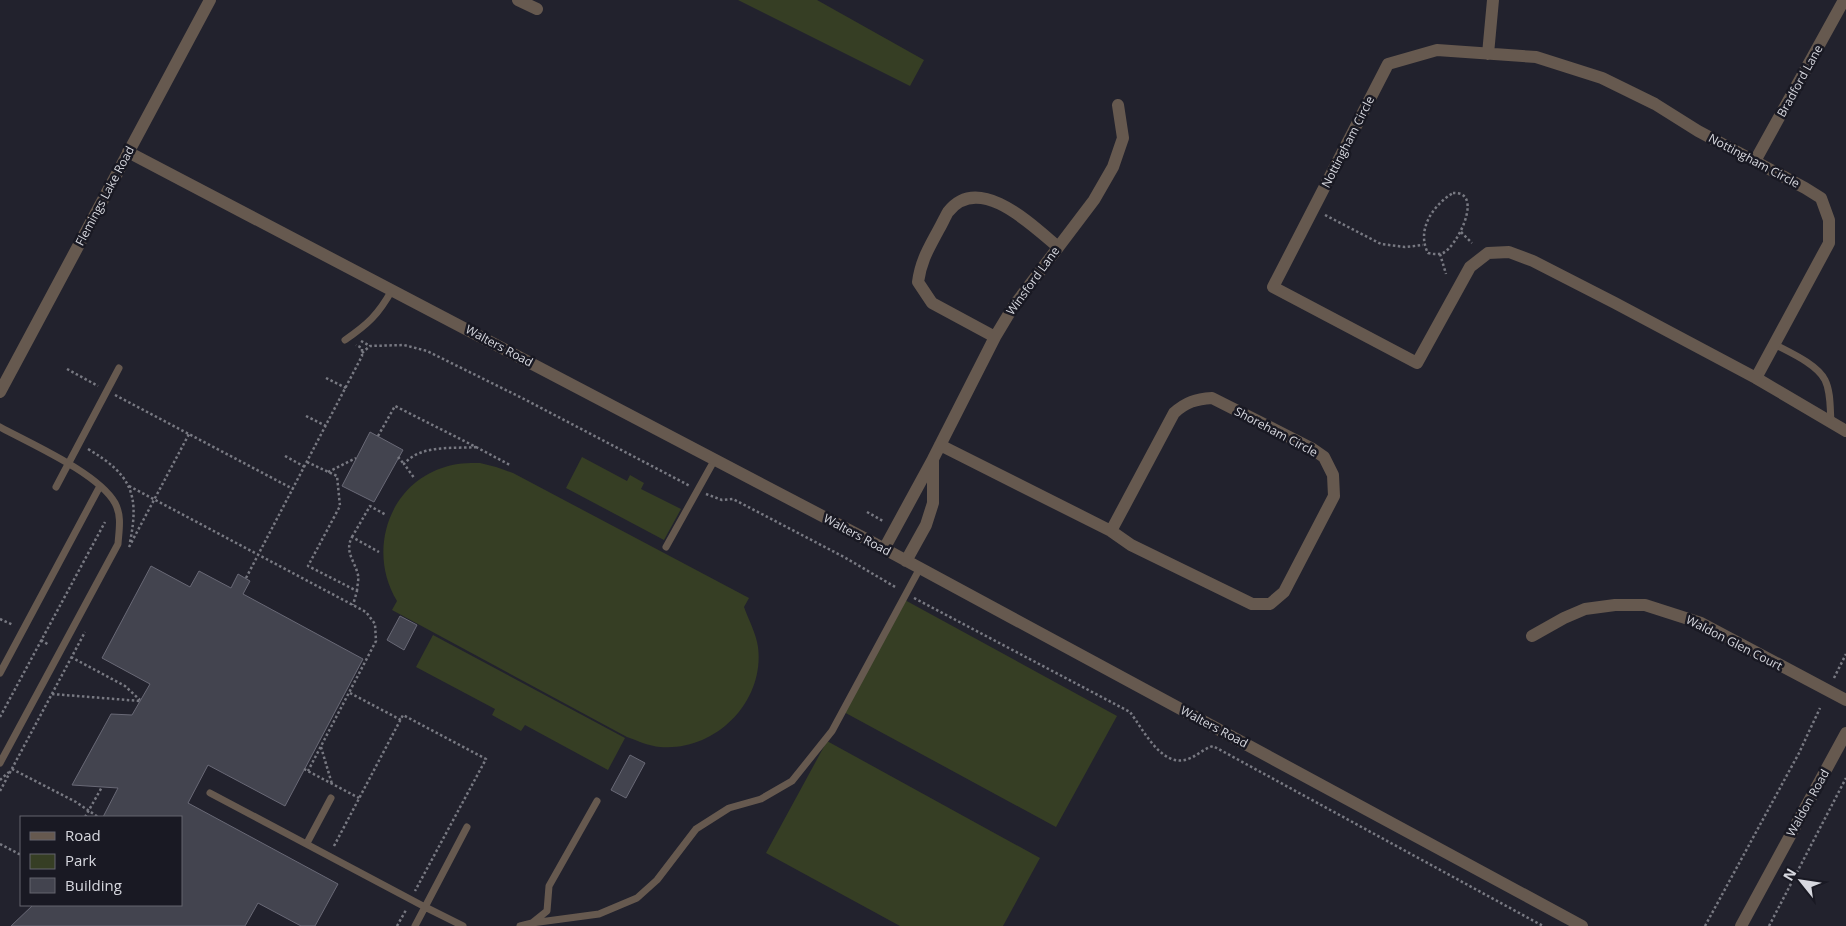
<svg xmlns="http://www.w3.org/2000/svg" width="1846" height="926" font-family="'Open Sans',sans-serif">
<rect width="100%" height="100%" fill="#22222d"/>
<!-- green -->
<path fill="#363e24" d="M738,0H817L924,60L910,86Z
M582,457L627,481L630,475L644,483L641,489L681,509L664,540L566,488Z
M480,463L496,467L513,473L749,598L744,607C749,621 756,633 758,647C765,702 715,752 660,747C649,746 638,741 627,737L392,610L397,601C367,552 388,484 445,467C456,463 468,463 480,463Z
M903,599L1117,716L1056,827L842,711Z
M433,635L625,738L608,770L525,725L521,731L492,715L495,709L416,667Z
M827,741L1040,858L1003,926H900L766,853Z"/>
<!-- building -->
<path fill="#43444f" stroke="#696976" d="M370,432L403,450L374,502L342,486Z
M151,566L190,587L199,571L231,588L238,574L250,581L243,594L363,659L285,806L208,765L188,803L338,884L315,926H301L258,903L245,926H11L33,905H181V817H103L118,788L72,785L111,714L132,715L150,684L102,658Z
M400,616L417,625L404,650L387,640Z
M630,755L645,763L626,798L611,790Z"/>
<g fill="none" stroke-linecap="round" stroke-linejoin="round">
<!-- path -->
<path stroke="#787982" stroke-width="2.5" stroke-dasharray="2.5 2.5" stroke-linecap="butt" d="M1453,193C1455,193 1458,193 1461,194C1479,202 1456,247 1443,253C1438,255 1433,254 1428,253C1416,230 1433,205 1453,193Z
M1325,215L1381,244L1405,247L1423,245
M1461,232L1472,243
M1440,254L1446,274
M361,341L370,346
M362,353L370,346L404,345L427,351L524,399L690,486
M67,369L98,386
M326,378L346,388
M115,395L293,489
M306,416L326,426
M378,436L395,406L476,447C453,449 421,444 404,464L415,479
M476,447L510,465
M88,449C130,474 140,493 130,542
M285,456L305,467
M398,457L404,464
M307,462L337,476L340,506L308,566L357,591L353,605
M328,472L356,458
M129,486L366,612L375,624L376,641L308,771
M706,494L722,500L733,499L844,557L897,588
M867,512L883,521
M352,537L370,506L386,515
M129,547L189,434
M246,578L362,356V348L356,345
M357,591C357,586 359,580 358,575C355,561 344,552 352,537L379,552
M914,598L1130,712C1143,729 1162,769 1188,759C1197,756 1203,749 1213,746L1543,926
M0,619L13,625
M41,640L49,645
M71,657L125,686L140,700
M1834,678L1846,654
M350,693L401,720
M52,694L140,701
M0,717L105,522
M321,747L332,784
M12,769L76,802L98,817
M304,769L359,798
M0,780L9,772
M0,791L85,632
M85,817L102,787
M0,844L21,855
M334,846L403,715L486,759L415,891
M397,926L406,910
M1705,926L1799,753L1820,708
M1769,926L1846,778"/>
<!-- service -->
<path stroke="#66594f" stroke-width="7" d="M345,340C368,324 378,315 392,290
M1774,344C1789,352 1817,364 1825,380C1831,392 1830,409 1831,422
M0,427C31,444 98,473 115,503C122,516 119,530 118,544L0,763
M56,487L119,368
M666,547L715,459
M0,673L100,486
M210,793L425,907L415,926
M307,843L331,798
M532,923L599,914L637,898L657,880L696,829L729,808L761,799L792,781L832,731L920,568
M463,926L425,907L467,827
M520,926L532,923L547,911L549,886L597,801"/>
<!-- minor -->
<path stroke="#66594f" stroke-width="12" d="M518,0L537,9
M1488,54L1493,0
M128,152L868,540L1582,926
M1755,161L1844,0
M995,337L932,303L918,282C921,260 929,248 939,229C942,224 945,217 948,212C979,172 1033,226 1058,247
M1756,378L1829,243V220L1821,198L1805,188L1698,131L1655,104L1602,78L1536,57L1437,50L1388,64L1273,287L1417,363L1470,267L1488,253L1509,252L1533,261L1615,303L1756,378L1846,431
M0,392L210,0
M940,445L1111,531L1131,545L1252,604H1270L1284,592L1334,496L1333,475L1324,457L1311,448L1212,398C1196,399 1186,402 1174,413L1111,531
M933,459L995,337L1013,307L1094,200L1113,167L1123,138L1118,105
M884,549L933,459V503L926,525L906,561
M1532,636L1564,618L1585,609L1615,605H1645L1701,623L1846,700"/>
<!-- tertiary -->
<path stroke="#66594f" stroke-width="12" d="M1741,926L1846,733"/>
</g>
<g text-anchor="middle" stroke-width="5" stroke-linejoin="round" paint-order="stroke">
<!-- street labels -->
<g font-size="12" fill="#d7d8df" stroke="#191923">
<text transform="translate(1800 81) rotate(-61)" y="4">Bradford Lane</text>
<text transform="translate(1348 142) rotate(-63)" y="4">Nottingham Circle</text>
<text transform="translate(1754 161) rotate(28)" y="4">Nottingham Circle</text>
<text transform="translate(105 196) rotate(-62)" y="4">Flemings Lake Road</text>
<text transform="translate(1033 281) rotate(-54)" y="4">Winsford Lane</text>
<text transform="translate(499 346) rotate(28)" y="4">Walters Road</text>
<text transform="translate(1276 432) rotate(28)" y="4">Shoreham Circle</text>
<text transform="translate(857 535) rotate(28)" y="4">Walters Road</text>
<text transform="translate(1734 643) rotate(27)" y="4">Waldon Glen Court</text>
<text transform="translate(1214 727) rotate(28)" y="4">Walters Road</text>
<text transform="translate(1808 803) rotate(-61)" y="4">Waldon Road</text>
</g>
</g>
<!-- legend -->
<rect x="20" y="816" width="162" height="90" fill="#191923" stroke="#65656e"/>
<rect x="30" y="832" width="25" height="8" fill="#66594f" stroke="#65656e"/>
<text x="65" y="841" font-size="15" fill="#d7d8df">Road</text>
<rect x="30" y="854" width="25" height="15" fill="#363e24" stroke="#65656e"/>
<text x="65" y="866" font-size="15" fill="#d7d8df">Park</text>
<rect x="30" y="878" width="25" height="15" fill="#43444f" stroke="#65656e"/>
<text x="65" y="891" font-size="15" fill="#d7d8df">Building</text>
<!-- north arrow -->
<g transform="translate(1801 881) rotate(300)" stroke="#191923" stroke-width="4" paint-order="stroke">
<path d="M0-4L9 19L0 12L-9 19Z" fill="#d7d8df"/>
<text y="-8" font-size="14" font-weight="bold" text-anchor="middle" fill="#d7d8df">N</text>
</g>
</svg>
